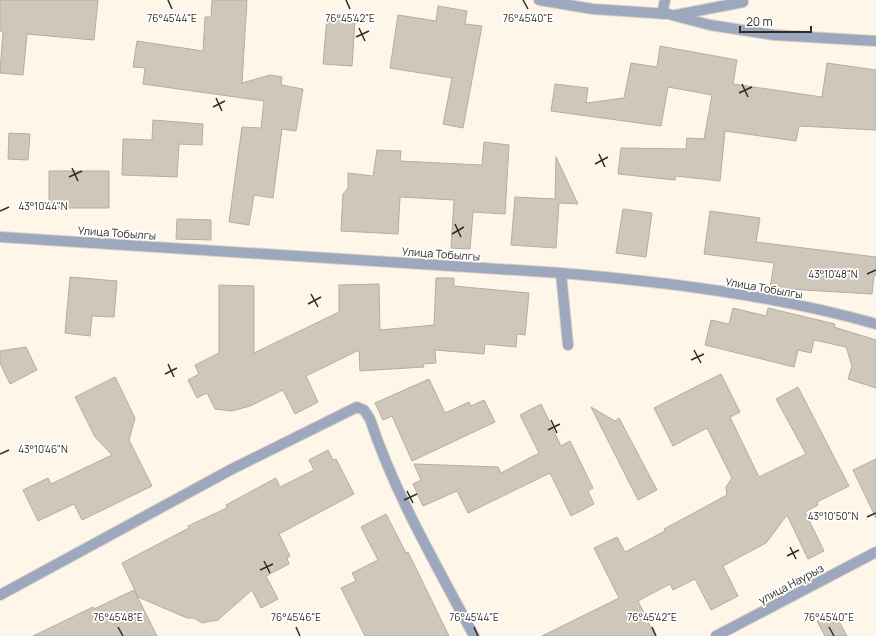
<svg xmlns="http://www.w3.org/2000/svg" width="876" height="636" font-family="Manrope,sans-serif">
<rect width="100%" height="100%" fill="#fef6e8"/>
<!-- building -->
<path fill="#cfc7b9" stroke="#b5aea0" d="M0,0H98L94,40L27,34L23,75L0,73L3,31H0Z
M212,0H247L242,83L270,75L282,77L281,85L303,89L296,131L282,129L273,198L254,195L249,225L229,222L242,127L261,128L264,101L143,84L145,68L133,67L137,41L203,51L205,17H211Z
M438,6L467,11L465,24L482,26L463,128L443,124L452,78L390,68L398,15L436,21Z
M327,17L355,19L352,66L323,64Z
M660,46L737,60L733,84L822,97L827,63L876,70V130L799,126L796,141L725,131L720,181L676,176L675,180L618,174L621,148L686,149L687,138L704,139L712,95L668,87L661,126L551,111L555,84L588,88L586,103L624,98L631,63L657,67Z
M153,120L203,124L202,145L179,144L177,177L122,175L123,139L152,140Z
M9,133L30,134L28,160L8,159Z
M484,142L509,145L505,214L473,212L470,249L451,248L454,200L400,197L398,234L341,231L343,194L348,188V173L373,176L377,150L401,151L400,161L482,165Z
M556,157L578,204L559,203L556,248L511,245L515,197L555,199Z
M49,171H109V208H49Z
M623,209L652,213L646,257L616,253Z
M710,211L760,218L756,242L876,257V275H874L872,294L770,288L774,263L704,254Z
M177,219L211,220V240L176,239Z
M70,277L117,281L114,317L92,316L90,336L65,333Z
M436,278H454V286L529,293L525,335L517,334L516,347L485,344L484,354L435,350L436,363L423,364L424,367L360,371L359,350L306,376L318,402L295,414L283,390L250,406L232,411L215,409L207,393L197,398L188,380L199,374L195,365L219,353V285L254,286V353L339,312V285L379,284L380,330L434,325Z
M733,308L766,316L768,308L835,324L834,327L876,340V388L848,379L852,366L846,347L814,340L811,353L798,350L794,367L705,345L711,320L729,324Z
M26,347L37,370L10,384L0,363V351Z
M721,374L740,412L730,417L759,477L806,454L776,399L798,387L849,486L817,502L818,505L805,512L824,551L808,559L787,515L766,543L723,566L738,596L711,610L695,579L673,590L670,584L638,601L655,636H542L619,598L594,548L617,537L625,552L665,531L664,529L727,495L726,487L732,478L707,428L673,446L654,408Z
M115,377L135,418L129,440L152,486L82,520L74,504L38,521L23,490L48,478L51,484L112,455L95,437L75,397Z
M429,379L445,413L469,402L471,406L484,400L495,422L412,461L392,416L383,420L375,403Z
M541,404L561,446L570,441L593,488L588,491L594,504L571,516L550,473L468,513L457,491L423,506L413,484L421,480L414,464L498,467L501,473L539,453L520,415Z
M591,407L615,421L619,418L657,490L638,500Z
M328,450L333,460L336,459L354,494L279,534L290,556L287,558L289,564L266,576L278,599L261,608L252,590L218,620L202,623L194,618H187L138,597L122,563L189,528L188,526L227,508L226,505L276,478L280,487L314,470L309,460Z
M876,459V518L853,470Z
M386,514L406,553L408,552L449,636H365L341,588L356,581L352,573L378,560L361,527Z
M134,590L157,636H33L93,607L94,609Z
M834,612L847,636H825L817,621Z"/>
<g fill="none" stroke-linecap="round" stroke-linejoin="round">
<defs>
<path id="minor" d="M539,0L593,9L668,14L710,25L774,35L876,41
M662,14L665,0
M676,15L743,2
M0,237L561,273C666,282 774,295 876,324
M561,273L568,345
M0,595L232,469L357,407L364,410L370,419C395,495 437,566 474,636
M716,636L876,552"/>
</defs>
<!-- minor casing -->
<use href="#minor" stroke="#d9d2c5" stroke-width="12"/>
<!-- minor -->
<use href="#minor" stroke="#9da8bf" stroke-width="10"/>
</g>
<!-- ticks -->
<path fill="none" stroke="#2f2c26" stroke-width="1.5" d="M168,0L172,9M346,0L350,9M523,0L528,9M359,28L365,41M356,37L369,31M742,84L748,97M739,93L752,87M216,98L222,111M213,107L225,101M599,154L605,167M595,164L608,157M72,168L78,181M69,177L82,171M0,211L9,207M455,224L461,237M452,234L464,227M867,274L876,270M311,294L318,307M308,304L321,297M694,350L701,363M691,360L704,354M168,364L174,377M165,374L177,368M551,420L557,433M548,430L560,424M0,454L9,450M407,491L413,503M404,500L417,494M867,517L876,513M790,547L796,559M787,556L799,550M264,561L270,573M260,570L273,564M118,627L123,636M296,627L300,636M474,627L478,636M652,627L656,636M829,627L834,636"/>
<g text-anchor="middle" stroke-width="3.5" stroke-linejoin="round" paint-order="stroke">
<!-- street labels -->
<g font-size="11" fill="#2f2c26" stroke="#fff">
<text transform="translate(117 233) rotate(4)" y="4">Улица Тобылгы</text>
<text transform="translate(441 254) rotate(4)" y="4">Улица Тобылгы</text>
<text transform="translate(764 288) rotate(10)" y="4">Улица Тобылгы</text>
<text transform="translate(791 584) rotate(-28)" y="4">улица Наурыз</text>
</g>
</g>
<g font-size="10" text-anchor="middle" fill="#2f2c26" stroke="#fff" stroke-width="3.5" stroke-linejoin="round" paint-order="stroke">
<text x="172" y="22">76°45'44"E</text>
<text x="350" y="22">76°45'42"E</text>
<text x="528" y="22">76°45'40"E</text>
<text x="43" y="210">43°10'44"N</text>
<text x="833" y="278">43°10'48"N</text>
<text x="43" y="453">43°10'46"N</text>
<text x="833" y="520">43°10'50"N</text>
<text x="118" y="621">76°45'48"E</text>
<text x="296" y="621">76°45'46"E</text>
<text x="474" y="621">76°45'44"E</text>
<text x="652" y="621">76°45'42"E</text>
<text x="829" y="621">76°45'40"E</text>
</g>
<!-- scale -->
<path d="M740 26v6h71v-6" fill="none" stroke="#2f2c26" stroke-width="2"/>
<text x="746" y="26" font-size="12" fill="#2f2c26" stroke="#ffffff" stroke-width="3" paint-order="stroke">20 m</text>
</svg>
